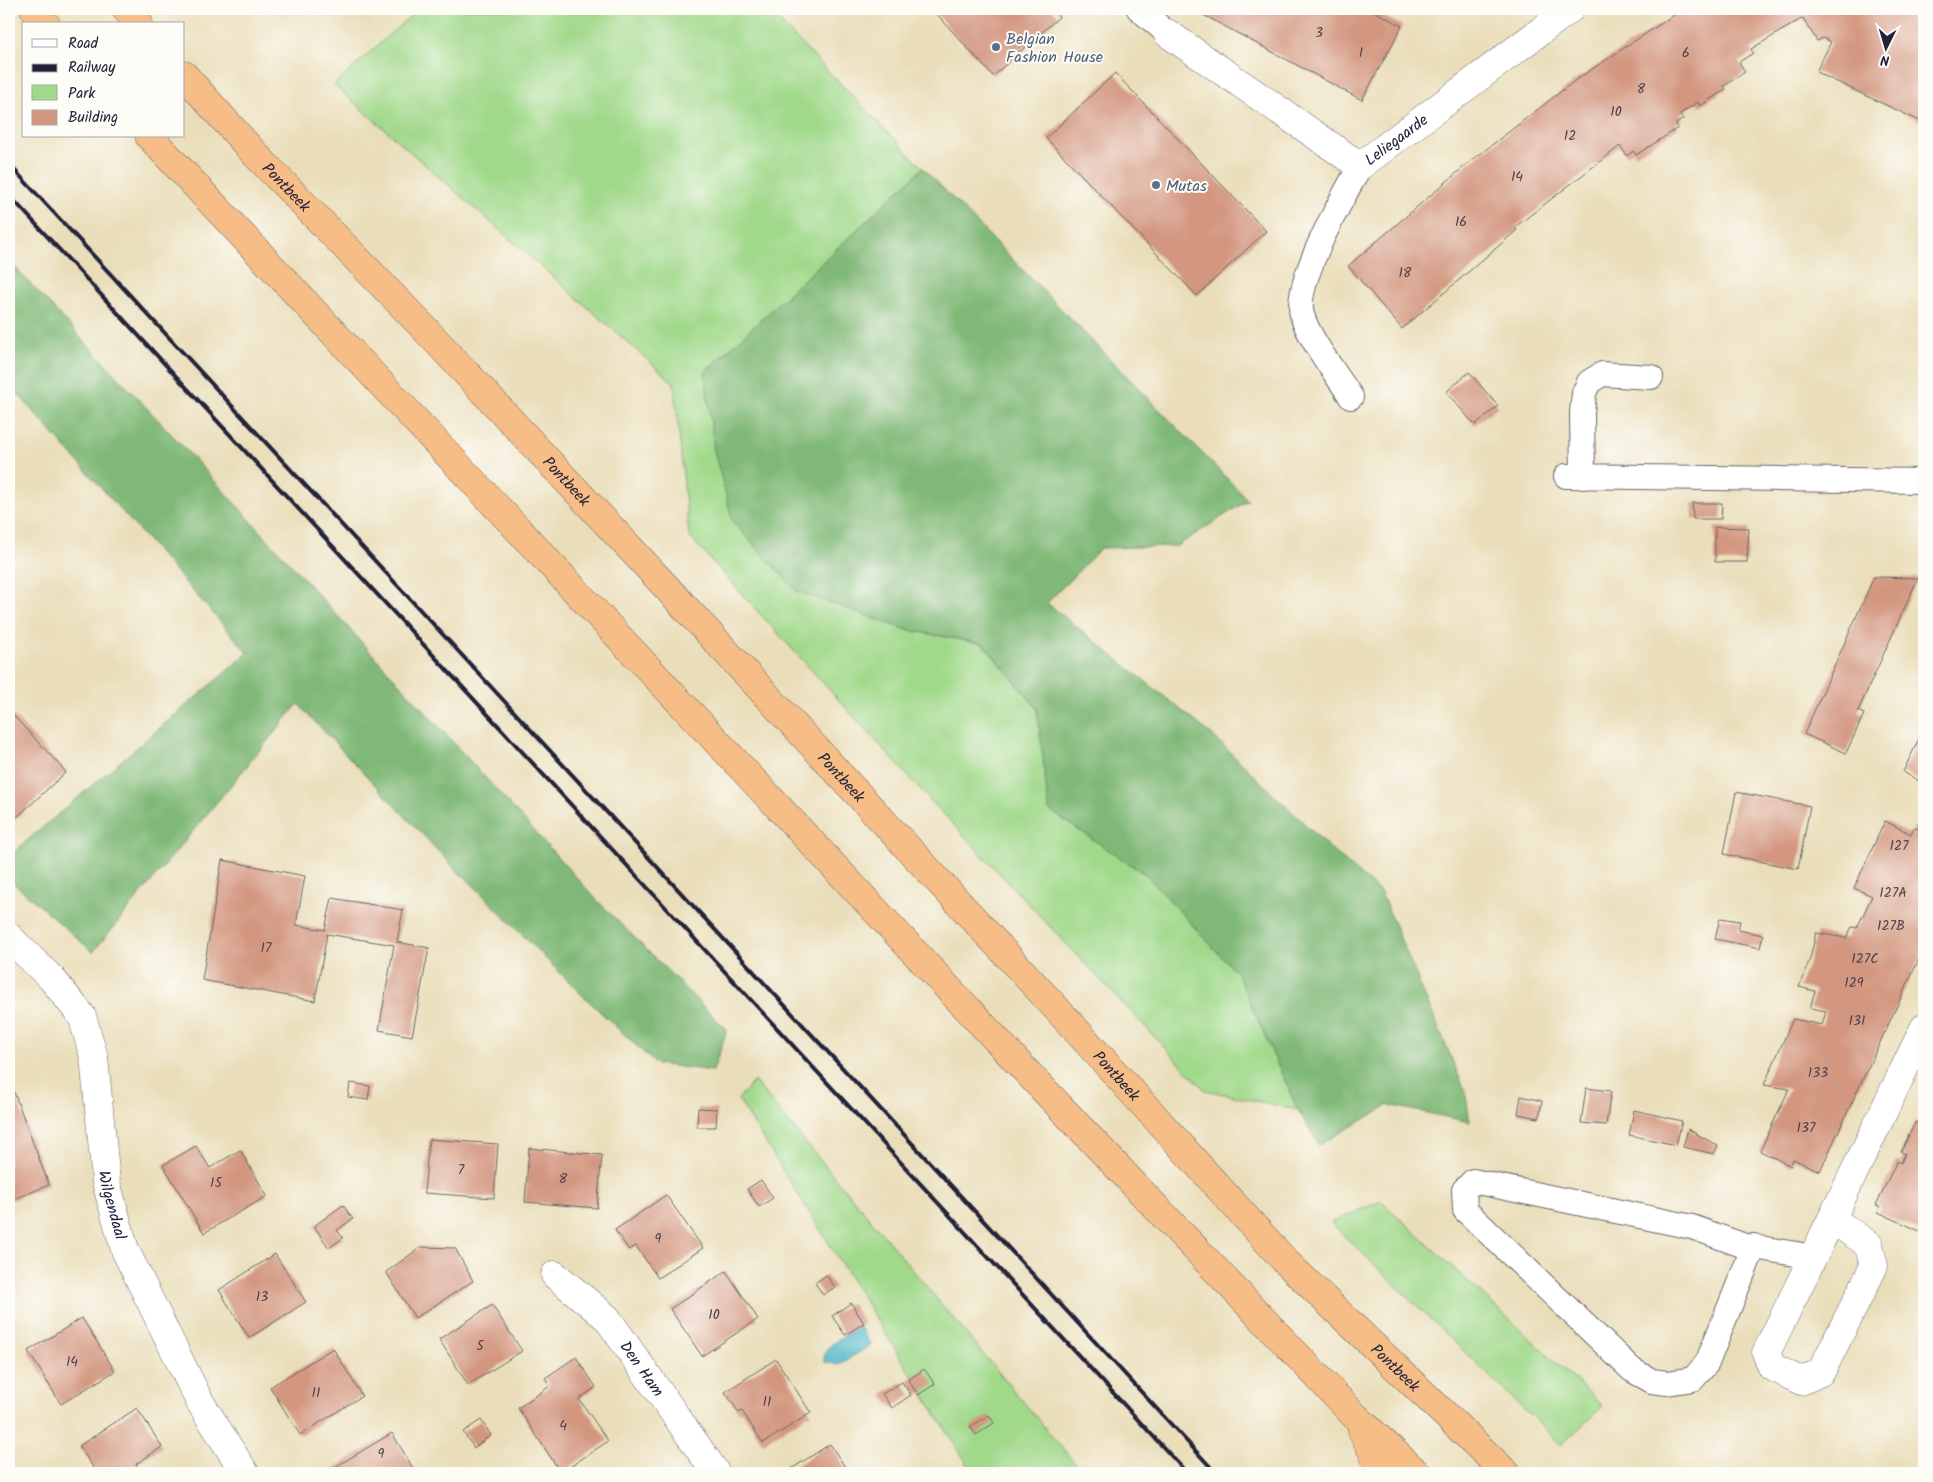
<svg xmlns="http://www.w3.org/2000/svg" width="1933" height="1482" font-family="Kalam,sans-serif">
<rect width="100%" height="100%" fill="#fdfcf7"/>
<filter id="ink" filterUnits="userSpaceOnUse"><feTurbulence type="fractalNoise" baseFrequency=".02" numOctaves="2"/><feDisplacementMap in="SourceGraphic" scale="10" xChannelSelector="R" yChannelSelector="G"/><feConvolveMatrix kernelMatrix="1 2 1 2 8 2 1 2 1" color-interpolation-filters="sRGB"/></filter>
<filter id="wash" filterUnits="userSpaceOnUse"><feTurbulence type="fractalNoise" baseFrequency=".0096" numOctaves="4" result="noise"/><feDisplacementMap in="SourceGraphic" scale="20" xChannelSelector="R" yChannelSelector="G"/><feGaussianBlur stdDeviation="1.12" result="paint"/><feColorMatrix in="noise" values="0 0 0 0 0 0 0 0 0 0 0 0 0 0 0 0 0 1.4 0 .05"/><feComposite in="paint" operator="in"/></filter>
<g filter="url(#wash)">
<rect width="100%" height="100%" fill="#eadeba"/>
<!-- green -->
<path fill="#a1d98b" stroke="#627e63" d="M418,9H767L923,168L705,372L904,629L983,644L1037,708L1050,810L1146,875L1237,973L1298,1110L1205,1090L930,800L689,536L674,383L334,85Z
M754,1081L1083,1473H973L738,1099Z
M1381,1201L1603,1406L1561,1445L1331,1223Z"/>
<!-- forest -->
<path fill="#80b977" stroke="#516e59" d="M923,168L1248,500L1177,546L1101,548L1047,603L1210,733L1333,851L1381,893L1465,1090L1470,1122L1389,1105L1319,1145L1298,1110L1237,973L1146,875L1049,810L1037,708L984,644L904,629L796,591L733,522L714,451L705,372Z
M9,261L189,453L596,899L727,1030L713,1071L656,1064L581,994L463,875L462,876L298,704L93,952L9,879V856L248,653L9,384Z"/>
<!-- water -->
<path fill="#4bb5c8" stroke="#366c82" d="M860,1327L871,1345L838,1365L825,1362C819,1346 847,1335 860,1327Z"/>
<g id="blocks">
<!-- building -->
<path fill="#d39780" d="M932,9H1052L1059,17L993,76Z
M1200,9H1370L1402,26L1362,100L1198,12Z
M1683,9H1924V123L1816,72L1831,42L1823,38L1817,41L1803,18L1751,49L1753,53L1739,62L1745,72L1724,86L1726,89L1700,106L1698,102L1680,114L1683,119L1676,124L1678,128L1636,155L1633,151L1627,156L1620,146L1567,187L1515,227L1517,230L1402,329L1348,266L1466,165L1577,79Z
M1115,73L1266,231L1197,296L1046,138Z
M1469,372L1498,406L1475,425L1446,392Z
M1692,503H1722L1721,519H1693Z
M1715,527L1749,528L1747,562H1715Z
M1874,577L1918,578L1858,711L1864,714L1846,753L1804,734Z
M10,712L66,772L14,820L9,815Z
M1924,728V789L1919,786L1921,782L1903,772Z
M1736,792L1810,806L1798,869L1724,854Z
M1885,821L1911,834L1914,827L1924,831V948L1820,1171L1793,1159L1791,1166L1760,1151L1789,1089L1764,1085L1793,1019L1822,1025L1826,1011L1810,1008L1815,991L1799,987L1810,959L1816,933L1846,938L1852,927L1857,928L1872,896L1854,888Z
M222,860L305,876L296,925L325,930L332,898L403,910L397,942L429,948L412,1036L379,1030L394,945L327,934L315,1001L202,980Z
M1720,918L1740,921L1738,930L1763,935L1760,948L1715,939Z
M9,1079L49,1185L9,1201Z
M350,1083L370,1086L368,1100L348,1097Z
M1586,1088L1611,1091L1606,1125L1581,1123Z
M1521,1096L1542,1101L1539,1118L1518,1114Z
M1924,1102V1233L1878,1212L1880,1207L1876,1205L1897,1161L1901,1163L1905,1154L1901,1152L1915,1122L1919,1124L1923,1115L1919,1113Z
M698,1108L717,1109L716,1127H697Z
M1634,1110L1682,1121L1676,1145L1629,1135Z
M1688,1129L1718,1146L1714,1154L1683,1147Z
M429,1139L498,1144L494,1198L424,1193Z
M196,1146L210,1168L240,1150L267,1196L204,1233L163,1165Z
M529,1148L602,1155L597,1208L525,1202Z
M761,1180L773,1198L759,1207L747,1189Z
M666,1195L703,1248L658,1278L636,1246L629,1250L615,1230Z
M343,1205L353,1219L337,1230L343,1238L329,1248L314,1226Z
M421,1247L455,1248L473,1281L415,1318L386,1272Z
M275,1254L306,1302L249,1338L219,1290Z
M726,1271L758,1319L702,1356L670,1309Z
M826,1275L835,1287L823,1295L815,1283Z
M851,1303L864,1323L845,1335L832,1316Z
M492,1305L522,1351L468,1385L439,1339Z
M82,1318L115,1371L61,1404L28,1351Z
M333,1348L362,1396L300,1435L270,1387Z
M576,1357L596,1387L579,1399L608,1441L561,1473L518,1408L550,1386L545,1378Z
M776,1359L811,1413L763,1443L742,1411L739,1413L725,1392Z
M924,1369L935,1384L918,1395L908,1380Z
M902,1382L911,1395L892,1408L882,1394Z
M137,1408L162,1447L136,1464L142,1473H97L79,1446Z
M989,1415L994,1423L976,1435L970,1427Z
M481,1420L491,1435L474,1448L463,1432Z
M392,1433L416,1473H325Z
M830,1444L849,1473H785Z"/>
</g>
</g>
<g filter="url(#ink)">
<use href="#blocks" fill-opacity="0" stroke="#686467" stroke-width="1"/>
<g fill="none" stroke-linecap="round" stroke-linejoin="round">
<defs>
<path id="service" d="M1139,9L1167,33
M1351,397C1337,375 1309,339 1302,315C1293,282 1344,196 1360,166
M1566,476L1924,481
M1583,477L1582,413L1584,393L1589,382L1602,374L1651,377
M1754,1246L1707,1363L1693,1379L1667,1383L1652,1381L1632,1370L1465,1210L1464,1190L1473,1181L1692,1227L1742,1245L1814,1257"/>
<g id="minor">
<path id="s1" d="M1167,33L1360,166L1570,9"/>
<path id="s2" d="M9,937L52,979L82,1016L94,1057L106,1182L125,1250L200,1402L245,1473"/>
<path d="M1832,1219L1869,1245L1874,1266L1821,1372L1801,1381L1772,1367L1766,1353C1819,1245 1872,1136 1924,1028"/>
<path id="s3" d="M555,1275L607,1318L716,1473"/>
</g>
<g id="trunk">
<path d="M34,9L46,24"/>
<path d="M126,9L139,24"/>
<path id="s4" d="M184,75L256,155L424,328L642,561L1056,1008L1286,1262L1506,1473"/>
<path d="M149,136L1024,1069L1356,1417L1417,1473"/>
<path d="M1362,1430L1382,1473"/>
</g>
</defs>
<!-- service casing -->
<use href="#service" stroke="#686467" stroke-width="26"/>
<!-- minor casing -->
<use href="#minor" stroke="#686467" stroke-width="29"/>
<!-- trunk casing -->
<use href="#trunk" stroke="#686467" stroke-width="29"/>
<!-- service -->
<use href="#service" stroke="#fff" stroke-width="24"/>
<!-- minor -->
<use href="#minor" stroke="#fff" stroke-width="28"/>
<!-- trunk -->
<use href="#trunk" stroke="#f6be86" stroke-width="28"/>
<!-- rail -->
<path stroke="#22223b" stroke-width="4" d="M9,164L1216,1473
M9,195L1187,1473"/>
</g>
</g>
<!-- markers -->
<g fill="#5c6f8a" stroke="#fdfcf7" stroke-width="2">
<circle cx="996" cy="47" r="5"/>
<circle cx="1156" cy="185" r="5"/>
</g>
<g text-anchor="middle" stroke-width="4" stroke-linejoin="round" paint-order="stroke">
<!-- number labels -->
<g font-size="14" fill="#4e3f4c">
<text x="1319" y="37">3</text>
<text x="1361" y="57">1</text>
<text x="1686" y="57">6</text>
<text x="1641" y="93">8</text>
<text x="1616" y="116">10</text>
<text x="1570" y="140">12</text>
<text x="1517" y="181">14</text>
<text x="1461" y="226">16</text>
<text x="1405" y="277">18</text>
<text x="1899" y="850">127</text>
<text x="1893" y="897">127A</text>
<text x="1891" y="930">127B</text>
<text x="266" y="952">17</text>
<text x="1865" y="963">127C</text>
<text x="1854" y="987">129</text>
<text x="1857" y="1025">131</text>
<text x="1818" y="1077">133</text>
<text x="1806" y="1132">137</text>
<text x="461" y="1174">7</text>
<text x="563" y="1183">8</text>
<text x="216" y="1187">15</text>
<text x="658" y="1243">9</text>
<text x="262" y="1301">13</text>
<text x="714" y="1319">10</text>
<text x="480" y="1350">5</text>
<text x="72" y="1366">14</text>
<text x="316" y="1397">11</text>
<text x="767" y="1406">11</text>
<text x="563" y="1430">4</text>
<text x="381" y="1458">9</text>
</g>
<!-- service labels -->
<g font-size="16" fill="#4e5e75" stroke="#fdfcf7" text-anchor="start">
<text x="1006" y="44">Belgian<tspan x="1006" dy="18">Fashion House</tspan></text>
<text x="1166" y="191">Mutas</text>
</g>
<!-- street labels -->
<g font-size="16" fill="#22223b" stroke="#fdfcf7">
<text dy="6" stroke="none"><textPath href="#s1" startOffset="279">Leliegaarde</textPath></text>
<text dy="6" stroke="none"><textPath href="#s4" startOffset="152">Pontbeek</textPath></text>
<text dy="6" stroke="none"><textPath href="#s4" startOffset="558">Pontbeek</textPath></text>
<text dy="6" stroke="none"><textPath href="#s4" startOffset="962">Pontbeek</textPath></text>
<text dy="6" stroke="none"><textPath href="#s4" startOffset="1368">Pontbeek</textPath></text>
<text dy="6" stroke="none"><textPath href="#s2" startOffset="300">Wilgendaal</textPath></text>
<text dy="6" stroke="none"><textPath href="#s3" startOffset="129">Den Ham</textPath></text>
<text dy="6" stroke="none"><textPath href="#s4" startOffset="1772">Pontbeek</textPath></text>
</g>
</g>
<!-- margin -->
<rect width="1933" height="1482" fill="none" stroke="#fdfcf7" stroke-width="30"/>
<!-- legend -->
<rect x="22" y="22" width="162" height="115" fill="#fdfcf7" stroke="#a5a5ac"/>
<rect x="32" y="39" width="25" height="8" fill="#ffffff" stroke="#a5a5ac"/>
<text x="68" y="48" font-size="15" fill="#22223b">Road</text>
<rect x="32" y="64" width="25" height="8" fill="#22223b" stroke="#a5a5ac"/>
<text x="68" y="72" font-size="15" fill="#22223b">Railway</text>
<rect x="32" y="85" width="25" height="15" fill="#a1d98b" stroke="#a5a5ac"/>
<text x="68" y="98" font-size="15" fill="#22223b">Park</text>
<rect x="32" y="110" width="25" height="15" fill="#d39780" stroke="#a5a5ac"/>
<text x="68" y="122" font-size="15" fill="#22223b">Building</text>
<!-- north arrow -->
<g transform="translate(1886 48) rotate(185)" stroke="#fdfcf7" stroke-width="4" paint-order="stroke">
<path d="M0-4L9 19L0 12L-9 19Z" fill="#22223b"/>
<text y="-8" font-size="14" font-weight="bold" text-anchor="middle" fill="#22223b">N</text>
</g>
</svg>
